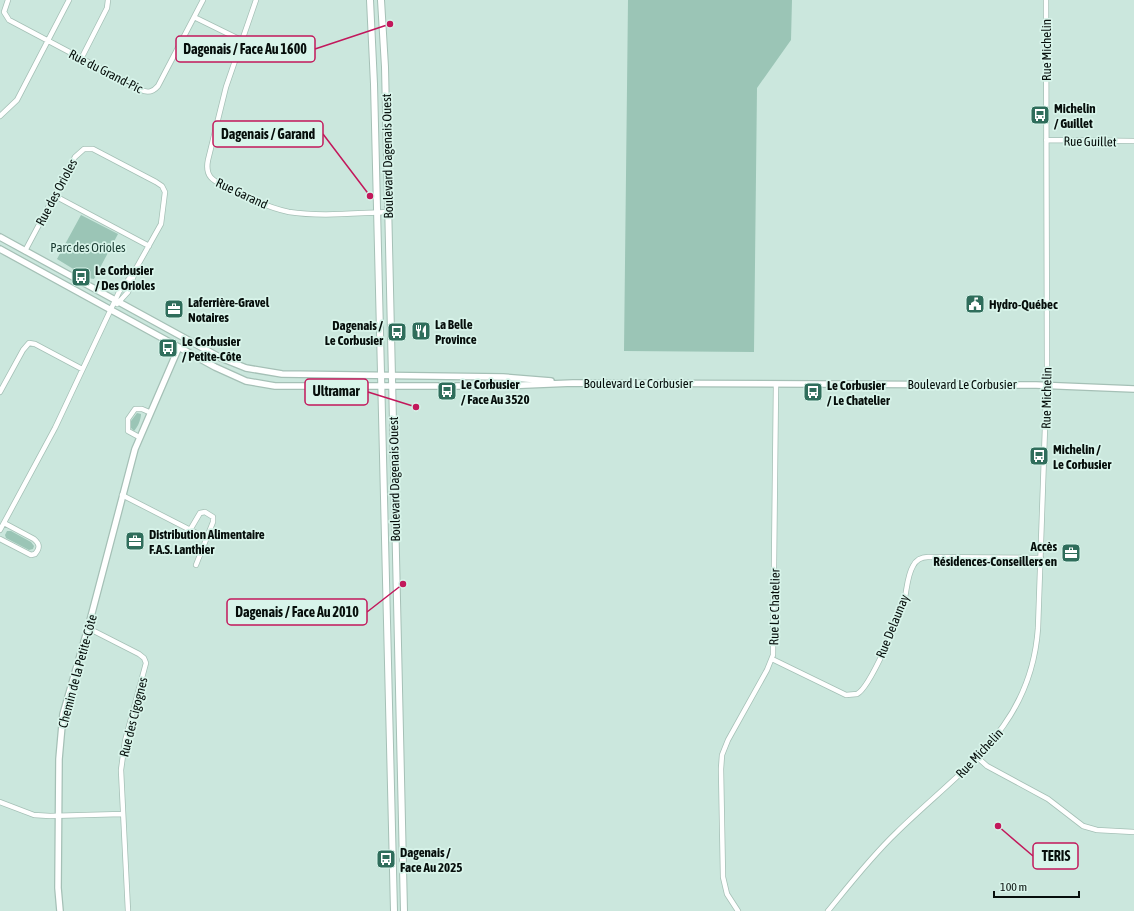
<svg xmlns="http://www.w3.org/2000/svg" width="1134" height="911" font-family="'Asap Condensed',sans-serif">
<rect width="100%" height="100%" fill="#cbe7dd"/>
<!-- green -->
<path fill="#9bc5b6" d="M628,0H792L791,40L757,88L754,352L624,351Z
M81,215L118,234L94,279L88,278L57,259Z
M137,413L141,414C141,419 138,427 134,431L130,427L131,421Z
M7,531H11L31,542L34,546L33,549L29,550L6,538L5,535Z"/>
<g fill="none" stroke-linecap="round" stroke-linejoin="round">
<defs>
<path id="minor" d="M8,0L4,12L9,20L141,90C148,93 153,92 158,86L203,0
M256,0L226,87L208,160C204,180 217,182 232,190C250,199 269,208 289,212C321,217 356,213 388,212
M194,17L241,40
M81,59L107,8L108,0
M0,116L17,100L69,0
M1046,140L1134,141
M55,196L149,246
M117,304L128,292L134,275
M0,392L23,350L29,343L35,344L82,369
M139,437L128,431V419L135,409H142L149,412
M122,495L206,538
M0,530L55,428L119,292L134,272L161,224L165,192L162,186L156,182L93,149H84L75,157L25,251
M190,530L200,513L205,512L213,517V522L196,565
M0,539L31,555L35,554C40,548 40,544 34,539L4,523
M88,628L139,654L144,658L146,663L125,741L121,770L128,911
M772,659L846,695L857,694C870,688 899,618 904,602C907,590 907,576 913,566C916,560 922,557 928,557L1041,558
M978,758L987,766L1048,799L1083,826L1097,830L1134,832
M0,802L34,815L50,816L122,814
M738,911L727,894L723,877L721,769L722,755L728,740L767,670L773,655L776,384
M828,911C850,884 871,857 896,833C961,769 1031,729 1038,628L1047,370L1046,0"/>
<path id="tertiary" d="M0,237L221,358L246,368L282,374L503,377L551,381
M0,249L215,367L246,381L275,386H503L573,383L1036,385L1134,389
M60,911L58,888L59,759L63,714L88,628L135,449L179,347"/>
<path id="secondary" d="M370,0L374,84L394,911
M381,0L385,67L404,911"/>
</defs>
<!-- minor casing -->
<use href="#minor" stroke="#a5c0b6" stroke-width="6"/>
<!-- tertiary casing -->
<use href="#tertiary" stroke="#a5c0b6" stroke-width="8"/>
<!-- secondary casing -->
<use href="#secondary" stroke="#a5c0b6" stroke-width="8"/>
<!-- minor -->
<use href="#minor" stroke="#fff" stroke-width="4.5"/>
<!-- tertiary -->
<use href="#tertiary" stroke="#fff" stroke-width="5.5"/>
<!-- secondary -->
<use href="#secondary" stroke="#fff" stroke-width="6"/>
</g>
<!-- icons -->
<defs>
<symbol id="bus-square" viewBox="-11 -11 22 22"><rect x="-9" y="-9" width="18" height="18" rx="4" fill="#2f6d5b" stroke="#d8f4ea"/><path d="M-5-6H5V4H4V6H2V4H-2V6H-4V4H-5ZM-3.5-4V0h7V-4ZM-3.5 1.2v1.5H-2V1.2ZM2 1.2v1.5H3.5V1.2Z" fill="#fff"/></symbol>
<symbol id="civic-square" viewBox="-11 -11 22 22"><rect x="-9" y="-9" width="18" height="18" rx="4" fill="#2f6d5b" stroke="#d8f4ea"/><path d="M-.6-6.5H3V-4.5H.6V-3L4-1V1h2V6H-6V1h2V-1L-.6-3ZM-1.2 2.5V6h2.4V2.5Z" fill="#fff"/></symbol>
<symbol id="office-square" viewBox="-11 -11 22 22"><rect x="-9" y="-9" width="18" height="18" rx="4" fill="#2f6d5b" stroke="#d8f4ea"/><path d="M-6-3h4V-5.5h4V-3h4V5H-6ZM-1-4.5V-3h2v-1.5ZM-6 0V1H6V0Z" fill="#fff"/></symbol>
<symbol id="restaurant-square" viewBox="-11 -11 22 22"><rect x="-9" y="-9" width="18" height="18" rx="4" fill="#2f6d5b" stroke="#d8f4ea"/><path d="M-5-6h1v4h1v-4h1v4h1v-4h1v5L-1.5 .5V6h-2V.5L-5-1ZM5-6V6H3V1.5H1.5Q1.5-4 5-6Z" fill="#fff"/></symbol>
</defs>
<g fill-rule="evenodd">
<use href="#bus-square" x="1029" y="104" width="22" height="22"/>
<use href="#bus-square" x="70" y="266" width="22" height="22"/>
<use href="#civic-square" x="964" y="293" width="22" height="22"/>
<use href="#office-square" x="163" y="298" width="22" height="22"/>
<use href="#restaurant-square" x="410" y="320" width="22" height="22"/>
<use href="#bus-square" x="386" y="321" width="22" height="22"/>
<use href="#bus-square" x="157" y="337" width="22" height="22"/>
<use href="#bus-square" x="436" y="380" width="22" height="22"/>
<use href="#bus-square" x="802" y="381" width="22" height="22"/>
<use href="#bus-square" x="1028" y="445" width="22" height="22"/>
<use href="#office-square" x="124" y="530" width="22" height="22"/>
<use href="#office-square" x="1060" y="542" width="22" height="22"/>
<use href="#bus-square" x="375" y="848" width="22" height="22"/>
</g>
<g text-anchor="middle" stroke-width="3.5" stroke-linejoin="round" paint-order="stroke">
<!-- street labels -->
<g font-size="13" fill="#060e0b" stroke="#d8f4ea">
<text transform="translate(1046 50) rotate(-90)" y="5">Rue Michelin</text>
<text transform="translate(106 71) rotate(27)" y="5">Rue du Grand-Pic</text>
<text transform="translate(1090 141) rotate(1)" y="5">Rue Guillet</text>
<text transform="translate(387 156) rotate(-91)" y="5">Boulevard Dagenais Ouest</text>
<text transform="translate(56 192) rotate(-62)" y="5">Rue des Orioles</text>
<text transform="translate(242 193) rotate(25)" y="5">Rue Garand</text>
<text x="638" y="388">Boulevard Le Corbusier</text>
<text x="962" y="389">Boulevard Le Corbusier</text>
<text transform="translate(1046 398) rotate(-89)" y="5">Rue Michelin</text>
<text transform="translate(394 479) rotate(-91)" y="5">Boulevard Dagenais Ouest</text>
<text transform="translate(774 607) rotate(-89)" y="5">Rue Le Chatelier</text>
<text transform="translate(892 626) rotate(-68)" y="5">Rue Delaunay</text>
<text transform="translate(77 671) rotate(-75)" y="5">Chemin de la Petite-Côte</text>
<text transform="translate(133 717) rotate(-76)" y="5">Rue des Cigognes</text>
<text transform="translate(979 753) rotate(-47)" y="5">Rue Michelin</text>
</g>
<!-- poi labels -->
<g font-size="13" font-weight="bold" fill="#060e0b" stroke="#d8f4ea" text-anchor="start">
<text x="1054" y="113">Michelin<tspan x="1054" dy="15">/ Guillet</tspan></text>
<text x="95" y="275">Le Corbusier<tspan x="95" dy="15">/ Des Orioles</tspan></text>
<text x="188" y="307">Laferrière-Gravel<tspan x="188" dy="15">Notaires</tspan></text>
<text x="989" y="309">Hydro-Québec</text>
<text x="435" y="329">La Belle<tspan x="435" dy="15">Province</tspan></text>
<text x="383" y="330" text-anchor="end">Dagenais /<tspan x="383" dy="15">Le Corbusier</tspan></text>
<text x="182" y="346">Le Corbusier<tspan x="182" dy="15">/ Petite-Côte</tspan></text>
<text x="461" y="389">Le Corbusier<tspan x="461" dy="15">/ Face Au 3520</tspan></text>
<text x="827" y="390">Le Corbusier<tspan x="827" dy="15">/ Le Chatelier</tspan></text>
<text x="1053" y="454">Michelin /<tspan x="1053" dy="15">Le Corbusier</tspan></text>
<text x="149" y="539">Distribution Alimentaire<tspan x="149" dy="15">F.A.S. Lanthier</tspan></text>
<text x="1057" y="551" text-anchor="end">Accès<tspan x="1057" dy="15">Résidences-Conseillers en</tspan></text>
<text x="400" y="857">Dagenais /<tspan x="400" dy="15">Face Au 2025</tspan></text>
</g>
<!-- park labels -->
<g font-size="13" fill="#193a30" stroke="#d8f4ea">
<text x="88" y="252">Parc des Orioles</text>
</g>
</g>
<!-- callouts -->
<path fill="none" stroke="#c2185b" stroke-width="1.5" d="M390 24L315 49M370 196L323 134M416 407L368 392M403 584L367 612M998 826L1033 856"/>
<g fill="#c2185b" stroke="#d8f4ea" stroke-width="1.5">
<circle cx="390" cy="24" r="4"/>
<circle cx="370" cy="196" r="4"/>
<circle cx="416" cy="407" r="4"/>
<circle cx="403" cy="584" r="4"/>
<circle cx="998" cy="826" r="4"/>
</g>
<g fill="#d8f4ea" stroke="#c2185b" stroke-width="1.5">
<rect x="176" y="36" width="139" height="26" rx="4"/>
<rect x="213" y="121" width="110" height="26" rx="4"/>
<rect x="305" y="379" width="63" height="26" rx="4"/>
<rect x="227" y="599" width="140" height="26" rx="4"/>
<rect x="1033" y="843" width="45" height="26" rx="4"/>
</g>
<g font-size="14" text-anchor="middle" font-weight="bold" fill="#060e0b">
<text x="245" y="54">Dagenais / Face Au 1600</text>
<text x="268" y="139">Dagenais / Garand</text>
<text x="336" y="396">Ultramar</text>
<text x="297" y="617">Dagenais / Face Au 2010</text>
<text x="1056" y="861">TERIS</text>
</g>
<!-- scale -->
<path d="M994 891v6h85v-6" fill="none" stroke="#060e0b" stroke-width="2"/>
<text x="1000" y="891" font-size="12" fill="#060e0b" stroke="#d8f4ea" stroke-width="3" paint-order="stroke">100 m</text>
</svg>
